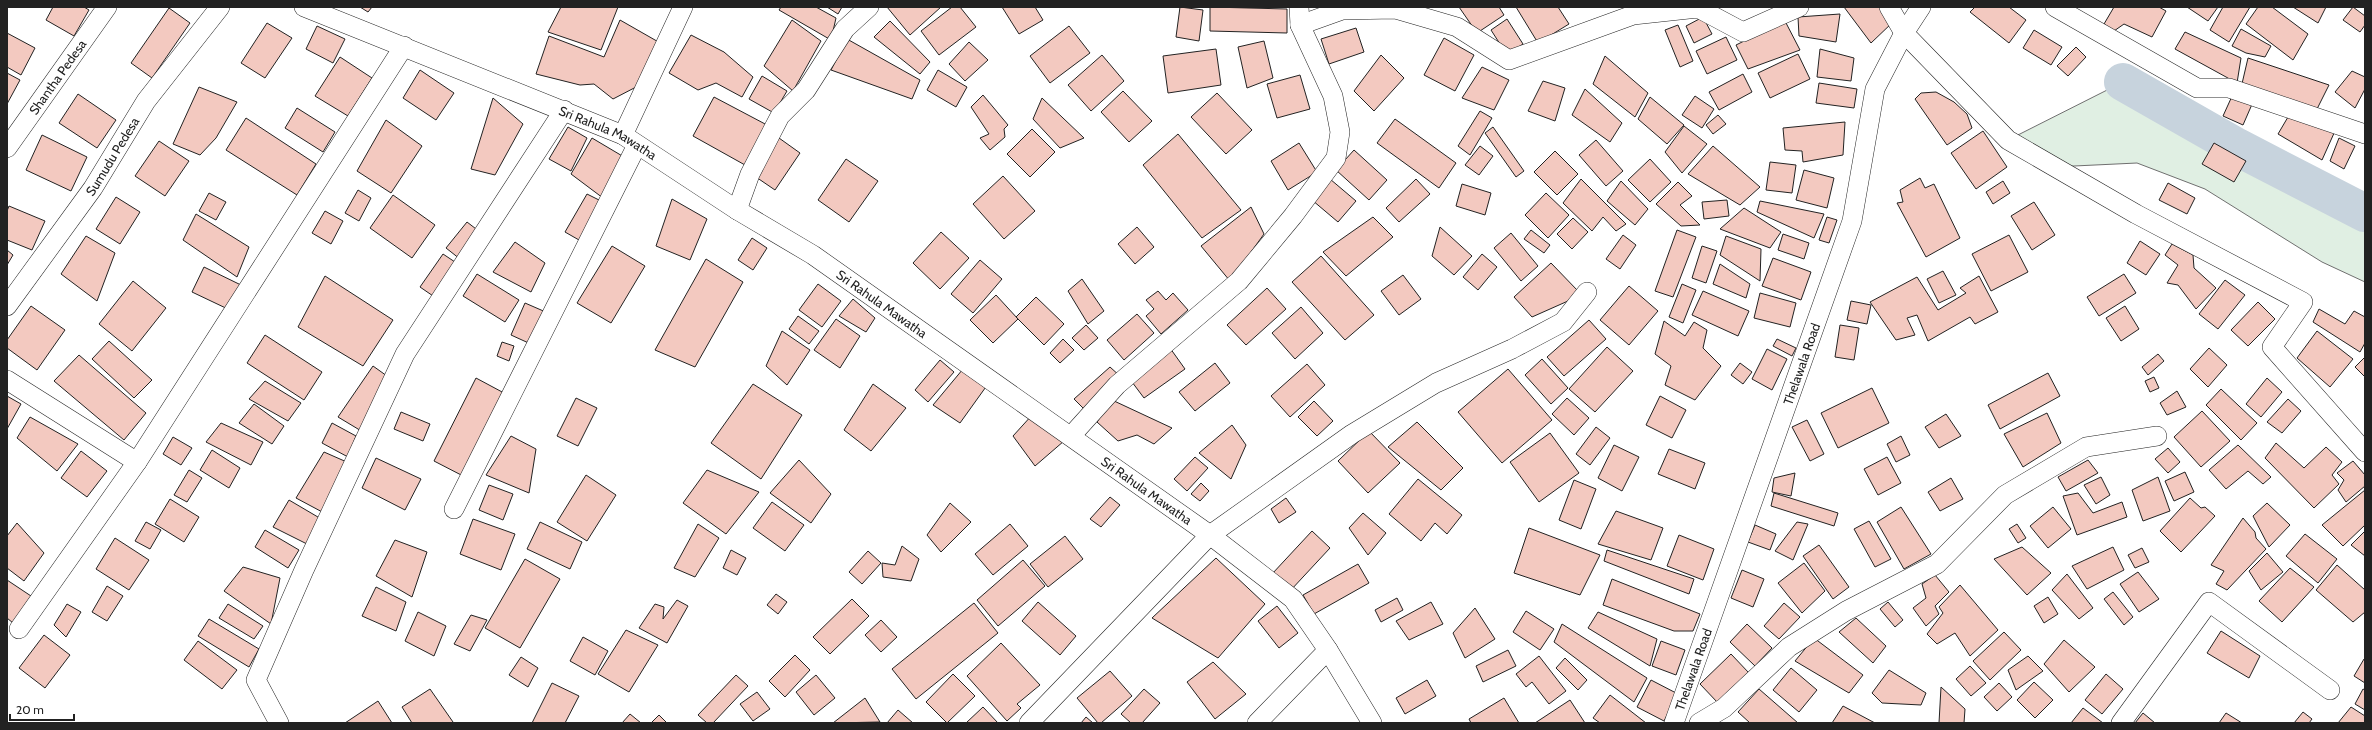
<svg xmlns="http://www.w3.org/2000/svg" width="2372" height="730" font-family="Cabin,sans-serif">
<rect width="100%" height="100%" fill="#fff"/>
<!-- green -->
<path fill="#e0efe3" stroke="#6f6f6f" d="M2123,82L2365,216V282L2322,262L2205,189L2137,163L2053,167L2008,140Z"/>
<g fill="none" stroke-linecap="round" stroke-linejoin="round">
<!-- river -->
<path stroke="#c7d3dd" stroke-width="38" d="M2123,82L2237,147L2365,213"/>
</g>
<!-- building -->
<path fill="#f3c9c0" stroke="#222" d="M53,7H84L89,10L74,36L46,20Z
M360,7H372L368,12Z
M561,7H618L601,50L548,32Z
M781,7H816L836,18L831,40L779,10Z
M827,7H842L838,14Z
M887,7H941L910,35Z
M952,7H960L976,27L939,55L921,31Z
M1002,7H1035L1043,20L1019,34Z
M1180,7L1203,10L1199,41L1176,37Z
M1210,7L1287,9V33L1210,31Z
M1459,7H1499L1504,15L1477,33Z
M1516,7H1558L1569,24L1538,43Z
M1844,7H1880L1893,22L1871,43Z
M1975,7H2009L2026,20L2009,43L1970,12Z
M2114,7H2159L2166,11L2152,37L2124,24L2114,31L2104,24Z
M2187,7H2218L2208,21Z
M2223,7H2250L2229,42L2210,30Z
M2258,7H2272L2308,34L2293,60L2246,24Z
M2293,7H2326L2318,23Z
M2353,7L2365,16V25L2360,32L2343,20Z
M169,8L190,23L152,78L131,63Z
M1840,14L1836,42L1799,36L1798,17Z
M1703,17L1712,34L1694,43L1686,26Z
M1507,19L1523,44L1507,55L1491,30Z
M620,20L662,44L638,86L613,99L594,84L580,85L536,74L549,36L604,57Z
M792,20L821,41L793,91L764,66Z
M890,21L930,62L920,74L874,37Z
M1785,21L1800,50L1748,69L1736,45Z
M267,23L292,38L265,78L241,63Z
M1678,25L1693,61L1680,67L1665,30Z
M317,26L345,39L333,63L306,49Z
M1069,26L1090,53L1050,83L1030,56Z
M1356,28L1364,52L1329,64L1321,39Z
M2241,29L2271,46L2265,57L2246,53L2232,46Z
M2034,30L2062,47L2051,65L2023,48Z
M2185,32L2241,58L2237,83L2175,49Z
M7,33L35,48L21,75L7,67Z
M691,35L724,52L753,77L742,97L716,83L698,90L669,73Z
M1726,37L1737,60L1707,74L1696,51Z
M1444,38L1474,55L1455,91L1424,75Z
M847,39L920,80L912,99L831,70Z
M1264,41L1273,78L1247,88L1238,47Z
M969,42L988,60L965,81L949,64Z
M2076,47L2086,57L2068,76L2057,66Z
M1216,49L1221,85L1168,93L1163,56Z
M1820,49L1854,58L1851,81L1817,77Z
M1798,54L1810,79L1770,98L1758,73Z
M1102,55L1124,81L1091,111L1068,85Z
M1381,55L1404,78L1374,111L1354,91Z
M1605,56L1648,93L1635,117L1593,84Z
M340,57L372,78L348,116L315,96Z
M2248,58L2329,85L2316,111L2241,88Z
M1482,67L1509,80L1494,110L1462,98Z
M420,70L454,93L436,120L403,98Z
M938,70L967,87L956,107L927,90Z
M2352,71L2365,77V89L2355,108L2335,92Z
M7,73L20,80L7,104Z
M1743,74L1752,92L1719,110L1709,92Z
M1300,75L1310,109L1277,118L1267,84Z
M762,76L787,91L774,113L749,99Z
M1543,81L1565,88L1555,121L1528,111Z
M1819,83L1857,89L1854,108L1816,103Z
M199,87L237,102L216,138L200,155L173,144Z
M1585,89L1622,123L1610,142L1572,115Z
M1123,91L1152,121L1129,142L1101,112Z
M1936,92L1954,102L1967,114L1972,128L1947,145L1915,99L1921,93Z
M1217,93L1252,130L1226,154L1191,117Z
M78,94L116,120L97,148L59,123Z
M2233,94L2253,102L2243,125L2223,116Z
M983,95L1008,125L1004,129L1005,137L990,150L980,138L989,134L971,107Z
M1695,96L1714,109L1702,128L1682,115Z
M714,97L767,125L745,165L693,136Z
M1650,97L1684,125L1667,144L1638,119Z
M493,98L523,124L495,175L471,169Z
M1042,98L1084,138L1060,148L1033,119Z
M297,108L335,132L323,152L285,128Z
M1480,111L1492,118L1470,155L1458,146Z
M1718,115L1726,124L1713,134L1706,125Z
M2288,117L2335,131L2322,160L2278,134Z
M246,118L316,164L297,195L226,150Z
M1395,119L1456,163L1439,188L1377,143Z
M386,120L422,146L391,193L357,171Z
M1845,122L1843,155L1803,162L1802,151L1785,150L1783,128Z
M1684,126L1707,144L1682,173L1665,152Z
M568,127L587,138L571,171L549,159Z
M1493,127L1524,171L1516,177L1485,133Z
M1032,129L1055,152L1030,177L1007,154Z
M1983,131L2007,167L1976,189L1951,153Z
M1178,134L1241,210L1202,238L1143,165Z
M42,135L87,157L71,191L26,170Z
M592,138L624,157L603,198L571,174Z
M779,138L800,153L775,190L753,175Z
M2339,138L2355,146L2344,169L2330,161Z
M1596,140L1623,171L1606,186L1579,155Z
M159,141L189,161L165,196L135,176Z
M1299,143L1317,172L1288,190L1271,161Z
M2214,143L2246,161L2234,182L2202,164Z
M1480,146L1493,156L1479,175L1465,165Z
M1713,146L1760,187L1740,205L1688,174Z
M1354,150L1387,180L1369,200L1336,170Z
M1555,151L1578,174L1557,195L1534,172Z
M846,159L878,181L849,222L818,200Z
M1650,159L1671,182L1650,202L1628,180Z
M1770,162L1796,165L1792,193L1766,190Z
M1804,170L1834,178L1827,208L1796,200Z
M1003,176L1035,211L1004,239L973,204Z
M1920,178L1925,188L1934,184L1960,238L1926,257L1897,203L1903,202L1900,190Z
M1330,179L1356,201L1338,222L1312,200Z
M1416,179L1430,194L1399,222L1386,208Z
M1581,179L1626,224L1616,231L1603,217L1592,231L1563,203Z
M1621,181L1648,209L1635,225L1607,201Z
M2003,181L2010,193L1993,204L1986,192Z
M1678,182L1692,196L1680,205L1700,225L1681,226L1656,204Z
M2168,183L2195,198L2187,214L2159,200Z
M1462,184L1491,193L1485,215L1456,206Z
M358,190L371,198L359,221L345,213Z
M209,193L226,202L216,220L199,211Z
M1546,193L1569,215L1548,238L1525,215Z
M587,194L601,201L579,240L565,232Z
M393,195L435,225L412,258L370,228Z
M116,197L140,212L120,244L96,229Z
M672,199L707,219L690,260L656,246Z
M1727,200L1729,216L1704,219L1702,202Z
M1760,201L1824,214L1814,238L1757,212Z
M2034,202L2055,235L2032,250L2011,216Z
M9,206L45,221L32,250L7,240V211Z
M1251,207L1264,234L1230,281L1201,246Z
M1744,208L1781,232L1770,248L1720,229Z
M325,211L343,221L331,244L312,233Z
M196,214L249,247L237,277L183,240Z
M1373,217L1393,237L1346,276L1323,252Z
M1827,217L1837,220L1829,243L1819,240Z
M1573,218L1588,232L1572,249L1557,234Z
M467,222L480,232L460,259L446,248Z
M1137,227L1154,247L1135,264L1118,244Z
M1440,227L1472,256L1454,275L1432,256Z
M1531,230L1550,245L1544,253L1524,239Z
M1677,230L1696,237L1673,297L1655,291Z
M941,232L969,258L940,289L913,263Z
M1511,233L1538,266L1521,281L1494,248Z
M1783,234L1809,243L1804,259L1778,250Z
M1623,235L1636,245L1620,269L1606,259Z
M2009,235L2028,272L1991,291L1972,254Z
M86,236L115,253L97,301L61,274Z
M1726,236L1761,249L1760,281L1720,255Z
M752,238L767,248L753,270L738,260Z
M2140,241L2160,254L2146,275L2127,263Z
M515,242L545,263L531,292L493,272Z
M2172,244L2193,255L2194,268L2216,288L2196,309L2178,285L2167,283L2178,265L2165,255Z
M612,246L645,266L611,323L577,303Z
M1702,246L1717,251L1706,283L1692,278Z
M7,250L13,255L7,265Z
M443,254L458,264L436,298L420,287Z
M1482,254L1497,267L1478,290L1463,277Z
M1321,256L1374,315L1345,340L1292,282Z
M1773,258L1811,272L1801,300L1762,286Z
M706,259L743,282L695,367L655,350Z
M980,260L1002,279L973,313L951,294Z
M1551,263L1578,291L1568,301L1532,317L1514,297Z
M1720,264L1750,284L1746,298L1713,284Z
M204,267L243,286L232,311L192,292Z
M1943,271L1956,295L1939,303L1927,279Z
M477,274L519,300L505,322L463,296Z
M2124,274L2136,293L2099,316L2087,297Z
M1403,275L1421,299L1399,315L1381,291Z
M325,276L393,320L363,366L298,327Z
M1979,276L1998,312L1975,324L1970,317L1928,341L1917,315L1907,318L1915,335L1896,340L1870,302L1917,277L1938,310L1966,293L1960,288Z
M1082,279L1104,311L1088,324L1068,291Z
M2225,280L2245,295L2218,329L2199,314Z
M133,281L166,308L132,351L99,324Z
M818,284L841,301L822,327L799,310Z
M1682,284L1696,290L1683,323L1669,317Z
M1629,286L1658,311L1629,345L1600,320Z
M1267,288L1286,309L1246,345L1227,325Z
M1158,291L1166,300L1173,293L1188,310L1161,334L1146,316L1154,309L1146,300Z
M1703,291L1749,311L1738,336L1692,315Z
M1760,293L1796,303L1790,327L1754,318Z
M996,295L1018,319L993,343L970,320Z
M1036,297L1064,324L1044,345L1016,317Z
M853,299L875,318L866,332L839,316Z
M1851,301L1871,305L1867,324L1847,320Z
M2258,302L2275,319L2248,346L2231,330Z
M525,303L548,313L533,345L511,335Z
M31,306L65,330L37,370L7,348V340Z
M2125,306L2139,329L2121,341L2106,318Z
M1301,307L1323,333L1295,359L1272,333Z
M2319,309L2345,324L2354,311L2365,317V343L2360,352L2313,322Z
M1137,314L1154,333L1124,360L1107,340Z
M798,316L819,331L809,344L789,329Z
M836,319L860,336L840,368L814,350Z
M1589,320L1606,339L1564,376L1547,357Z
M1664,321L1685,336L1694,322L1707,330L1703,348L1721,366L1695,400L1665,385L1671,366L1655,354Z
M1086,325L1098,338L1084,350L1072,338Z
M1840,325L1859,328L1854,360L1835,357Z
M782,331L810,350L787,385L766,366Z
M2317,331L2353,359L2330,387L2297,358Z
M265,335L322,372L304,400L247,363Z
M1063,339L1074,350L1060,363L1050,353Z
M1777,339L1796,348L1792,356L1773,346Z
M109,341L152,380L134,398L92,359Z
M502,342L514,346L509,361L497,356Z
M1607,347L1633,371L1595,412L1569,389Z
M1170,348L1185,369L1144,398L1129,378Z
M2209,348L2227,365L2208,387L2190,369Z
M1767,349L1787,359L1772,390L1752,379Z
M2158,354L2164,361L2148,375L2142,367Z
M79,355L146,413L124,440L54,381Z
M2365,357V377L2355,367Z
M1542,359L1568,388L1551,404L1525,375Z
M940,360L954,372L928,402L915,390Z
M1215,363L1230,383L1195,411L1179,392Z
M1740,363L1752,372L1743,384L1731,375Z
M1307,364L1325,385L1290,417L1271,396Z
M373,366L387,376L363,432L338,417Z
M1110,367L1121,377L1085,410L1074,399Z
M963,369L988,384L960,423L933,405Z
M1508,369L1552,420L1502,463L1458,412Z
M2048,373L2060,396L2000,429L1988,405Z
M2154,377L2159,388L2150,392L2145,381Z
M476,378L504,393L467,478L434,461Z
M2267,378L2282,392L2261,417L2246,404Z
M265,381L301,403L288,421L249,399Z
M753,384L802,415L761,479L711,443Z
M873,384L906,408L871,451L844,430Z
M1872,388L1889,423L1838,448L1821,413Z
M2221,389L2257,423L2241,440L2206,405Z
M2177,391L2186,407L2167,415L2160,403Z
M7,396L21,404L7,429Z
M1660,396L1686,410L1672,438L1646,425Z
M576,398L597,408L578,446L557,436Z
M1567,398L1589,418L1574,435L1552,414Z
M2288,399L2301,411L2282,433L2267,422Z
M1112,400L1172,428L1154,444L1137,435L1118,441L1097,422Z
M1314,401L1333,421L1317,436L1298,417Z
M254,404L284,426L272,444L239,423Z
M2202,411L2230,441L2201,467L2174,437Z
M401,412L430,424L423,441L394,429Z
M2047,413L2061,443L2023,467L2004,434Z
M1033,414L1064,441L1035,466L1013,436Z
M1946,414L1961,436L1939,448L1925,427Z
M30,417L78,444L57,471L17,438Z
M1807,420L1824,454L1810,461L1792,427Z
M1417,422L1463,468L1441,490L1388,447Z
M221,423L263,442L251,465L206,442Z
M332,423L356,436L348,457L322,443Z
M1232,425L1246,445L1231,479L1199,453Z
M1596,427L1610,438L1590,465L1576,454Z
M1369,431L1400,463L1368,493L1338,461Z
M1550,433L1579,473L1539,502L1510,462Z
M511,436L536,449L529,493L486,475Z
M1901,436L1910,455L1896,462L1887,444Z
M173,437L192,448L181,465L163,454Z
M2276,443L2304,468L2326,447L2342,462L2332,475L2339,484L2314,508L2265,458Z
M1614,445L1639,457L1622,491L1598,478Z
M2238,445L2271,477L2263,484L2248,471L2226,489L2209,470Z
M2168,448L2180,462L2168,473L2155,459Z
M1669,449L1705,463L1695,489L1658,474Z
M212,450L240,468L229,488L200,470Z
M81,451L107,471L87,497L61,478Z
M324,452L349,463L326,514L296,498Z
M1195,457L1208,468L1187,491L1174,479Z
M1887,457L1901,483L1878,495L1864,469Z
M376,458L421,479L405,510L362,488Z
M799,460L831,494L811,523L770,493Z
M2088,460L2098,473L2066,491L2058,477Z
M2353,461L2365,475V486L2346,502L2338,490L2344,480L2337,473Z
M189,470L202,478L187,502L174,495Z
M707,470L759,492L726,534L683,503Z
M2185,472L2194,492L2174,501L2165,481Z
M1795,473L1791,496L1772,492L1774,478Z
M586,475L616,495L587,541L557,522Z
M2101,477L2110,495L2096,504L2084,485Z
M2158,477L2170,511L2143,521L2132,490Z
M1951,478L1963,499L1940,511L1928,492Z
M1418,479L1462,515L1447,534L1435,523L1421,541L1389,514Z
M1574,480L1596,489L1581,529L1559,520Z
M1201,483L1209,491L1200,501L1191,494Z
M489,485L513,494L503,520L479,510Z
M2365,490V525L2343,546L2322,525Z
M1774,493L1838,513L1834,526L1771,506Z
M2078,493L2093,513L2122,502L2127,517L2077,535L2063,496Z
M1110,497L1120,505L1101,527L1090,519Z
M1286,498L1296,512L1279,523L1271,509Z
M2190,498L2201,508L2205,507L2215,516L2181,552L2160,531Z
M170,499L199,517L184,542L155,524Z
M289,500L323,520L311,546L273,527Z
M772,502L804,525L785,551L753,528Z
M950,503L971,522L941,552L927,535Z
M2267,503L2290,525L2269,547L2253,516Z
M1901,507L1931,554L1904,569L1877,522Z
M2053,507L2071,529L2048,548L2030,526Z
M1616,511L1663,528L1651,560L1598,544Z
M1363,513L1386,533L1368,555L1349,528Z
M2243,518L2255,532L2256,538L2266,549L2227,590L2216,584L2224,571L2211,565Z
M473,519L515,534L501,570L460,554Z
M1869,521L1891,559L1875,567L1854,529Z
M146,522L161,530L150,549L135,541Z
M540,522L582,542L570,569L527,549Z
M1797,522L1808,524L1793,560L1775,551Z
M17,523L44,553L24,581L7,568V536Z
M698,524L719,538L695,577L674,568Z
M1010,524L1028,546L993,575L975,554Z
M2017,524L2026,538L2018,543L2009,529Z
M1755,525L1776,534L1770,550L1748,542Z
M1529,528L1600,555L1580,595L1514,573Z
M265,530L299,550L288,568L255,547Z
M1312,531L1330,548L1290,591L1272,574Z
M2365,531V556L2351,545Z
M2305,534L2337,559L2318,583L2286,556Z
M1679,535L1714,549L1703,580L1667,566Z
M1065,536L1083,559L1048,587L1030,564Z
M115,538L149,560L129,590L96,569Z
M395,540L427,552L412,597L376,576Z
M1819,545L1849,587L1833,599L1803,556Z
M902,546L919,559L911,581L883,577L882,563L895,565Z
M2022,547L2051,573L2027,595L1994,559Z
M2113,547L2124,570L2087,589L2072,566Z
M2142,548L2149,562L2135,568L2128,555Z
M731,550L746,558L737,575L723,568Z
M1607,550L1694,579L1689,594L1604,561Z
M868,551L881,563L862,584L849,572Z
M2267,553L2283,572L2261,590L2249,571Z
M1216,558L1265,604L1218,658L1152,618Z
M525,559L560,579L520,648L485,628Z
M1023,560L1045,586L998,626L977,600Z
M1804,563L1825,591L1802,613L1778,583Z
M1358,564L1369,583L1314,614L1303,595Z
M2337,565L2365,590V612L2353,622L2316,590Z
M243,567L280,578L271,624L224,591Z
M2290,568L2314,587L2282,622L2259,601Z
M1742,570L1764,579L1753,607L1731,598Z
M2138,572L2159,599L2139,612L2120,584Z
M2067,574L2093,608L2079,619L2052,590Z
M1935,575L1949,592L1935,606L1939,614L1926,626L1913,608L1926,598L1922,584Z
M1612,579L1700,614L1693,631H1674L1603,605Z
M7,580L31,596L13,623L7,618Z
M1960,585L1998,630L1970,656L1955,633L1937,644L1927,634L1943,613L1939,607Z
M107,586L123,596L107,621L92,612Z
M376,587L406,602L396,631L362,616Z
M2113,592L2133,617L2124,625L2104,599Z
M776,594L787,602L778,614L767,605Z
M2048,597L2058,614L2044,623L2034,606Z
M1397,598L1403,610L1381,622L1375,610Z
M852,599L869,616L830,654L813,637Z
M677,600L688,606L667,643L639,628L655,604L664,607L663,619Z
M1038,602L1076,636L1060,655L1022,621Z
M1431,602L1443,624L1409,640L1396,621Z
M1888,602L1903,620L1895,627L1880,609Z
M974,603L998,633L916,699L892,669Z
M1784,603L1800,617L1779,639L1764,626Z
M67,604L81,612L66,637L54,625Z
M228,604L263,626L254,639L219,618Z
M1277,606L1298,633L1279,648L1258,621Z
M1475,608L1495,639L1465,658L1453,633Z
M1526,611L1554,629L1540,650L1513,632Z
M418,612L446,626L434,656L405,641Z
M1598,612L1657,639L1650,666L1588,628Z
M471,615L487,620L470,651L454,644Z
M1856,618L1886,646L1873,663L1839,632Z
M209,619L259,649L249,667L198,636Z
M881,620L897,637L881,652L865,635Z
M1562,624L1647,678L1634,702L1554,642Z
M1747,624L1772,648L1755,666L1730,642Z
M626,630L658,645L629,692L598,674Z
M2221,631L2260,656L2249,678L2207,653Z
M2004,632L2021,650L1990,680L1973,661Z
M44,635L70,655L45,688L19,668Z
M583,637L608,651L595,675L570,661Z
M1814,638L1863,675L1849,693L1795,661Z
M2064,640L2095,667L2069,692L2044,664Z
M198,641L237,670L222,689L184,660Z
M1661,641L1685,650L1676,675L1652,666Z
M1001,643L1040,685L1017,704L1021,708L1007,721L967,676Z
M1508,650L1516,666L1483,682L1476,666Z
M1731,654L1749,673L1718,703L1700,684Z
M795,655L810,670L785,697L769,681Z
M1539,656L1566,691L1549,704L1532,682L1526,687L1516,674Z
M2028,656L2043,671L2016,690L2008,670Z
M521,657L538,668L528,687L509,675Z
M1565,658L1587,680L1578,690L1556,668Z
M2364,659H2365V683L2354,676Z
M1213,662L1246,694L1215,719L1187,682Z
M1970,666L1986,683L1971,696L1956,679Z
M1791,668L1817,690L1799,712L1773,690Z
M1889,670L1926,693L1921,705L1882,703L1872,693Z
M1110,671L1132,696L1101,723H1098L1077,698Z
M953,674L975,696L947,723L926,702Z
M2106,674L2123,689L2102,714L2085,700Z
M736,675L748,686L713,723H707L698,715Z
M816,675L835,698L814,715L796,692Z
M1427,680L1436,696L1405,714L1396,698Z
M1651,680L1678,694L1664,721L1637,707Z
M2034,682L2053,700L2035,718L2017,700Z
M552,683L579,696L565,723H532Z
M1999,683L2012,697L1997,711L1984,697Z
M1941,687L1965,709L1964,723H1939Z
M430,689L453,722L452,723H412L402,707Z
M1144,689L1160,703L1142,723H1131L1121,714Z
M1759,689L1798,723H1750L1738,712Z
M2363,689L2365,690V710L2355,704Z
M757,692L770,709L753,721L740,704Z
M1610,695L1646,723H1600L1593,718Z
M865,698L880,722L833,723Z
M1504,698L1519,723H1471L1469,719Z
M1570,700L1585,723H1535Z
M378,701L392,723H345Z
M1843,706L1875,723H1832Z
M983,707L998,723H966Z
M2351,707L2365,716V723H2338Z
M2083,708L2103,723H2071Z
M898,710L913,723H887Z
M2303,712L2312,719L2309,723H2294Z
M2143,713L2155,723H2135Z
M2226,713L2242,723H2219Z
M630,714L641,723H622Z
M659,715L667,723H651Z
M1086,717L1093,723H1081Z"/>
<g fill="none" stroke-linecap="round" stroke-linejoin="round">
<defs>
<g id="minor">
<path id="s1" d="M304,7L623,135L737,210L813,255L1210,535L1293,599L1328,650L1372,723"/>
<path d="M1299,7L1300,25"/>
<path d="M1889,7L1904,33L2008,140L2136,214L2303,302L2272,347L2365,452"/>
<path d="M2055,7L2197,88H2229L2365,134"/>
<path d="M623,135L683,7"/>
<path id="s2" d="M7,148L107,7"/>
<path d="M737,210L750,174L780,116L806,90L845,29L869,7"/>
<path id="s3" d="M7,306L93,188L146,101L220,7"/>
<path d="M7,380L137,462"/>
<path d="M1071,436L1117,385L1239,281L1293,216L1336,158L1340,132L1333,96L1300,25L1342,10L1395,9L1457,27L1509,60L1633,15L1698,8L1743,32L1799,7"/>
<path d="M454,509L637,145"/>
<path d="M19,629L137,462L404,46"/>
<path d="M279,723L256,680L304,570L405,354L564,110"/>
<path d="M1029,723L1210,535L1352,434L1436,383L1512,349L1563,322L1587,292"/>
<path d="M1257,723L1328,650"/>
<path id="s4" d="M1674,723L1852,221L1875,89L1904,33L1921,7"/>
<path d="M1699,723L1724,708L1789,647L1846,611L1937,564L2005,495L2086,447L2157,436"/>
<path d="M2121,723L2209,602L2330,690"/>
</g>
</defs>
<!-- minor casing -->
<use href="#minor" stroke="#222" stroke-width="20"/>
<!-- minor -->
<use href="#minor" stroke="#fff" stroke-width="19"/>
</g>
<g text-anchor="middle" stroke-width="3" stroke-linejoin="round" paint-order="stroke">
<!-- street labels -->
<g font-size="13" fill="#222" stroke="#fff">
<text dy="5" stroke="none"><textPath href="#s2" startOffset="87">Shantha Pedesa</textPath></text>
<text dy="5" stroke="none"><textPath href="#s1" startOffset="329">Sri Rahula Mawatha</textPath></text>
<text dy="5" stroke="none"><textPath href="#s3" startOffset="183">Sumudu Pedesa</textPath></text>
<text dy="5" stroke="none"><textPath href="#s1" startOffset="653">Sri Rahula Mawatha</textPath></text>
<text dy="5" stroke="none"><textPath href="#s4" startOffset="381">Thelawala Road</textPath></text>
<text dy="5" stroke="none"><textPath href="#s1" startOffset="977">Sri Rahula Mawatha</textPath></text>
<text dy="5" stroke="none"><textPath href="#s4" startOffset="57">Thelawala Road</textPath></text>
</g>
</g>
<!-- border -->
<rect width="2372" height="730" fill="none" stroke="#222222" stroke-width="16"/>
<!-- scale -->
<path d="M10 714v6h64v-6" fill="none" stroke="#222222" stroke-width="2"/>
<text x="16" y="714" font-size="12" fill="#222222" stroke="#ffffff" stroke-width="3" paint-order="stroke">20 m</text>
</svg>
